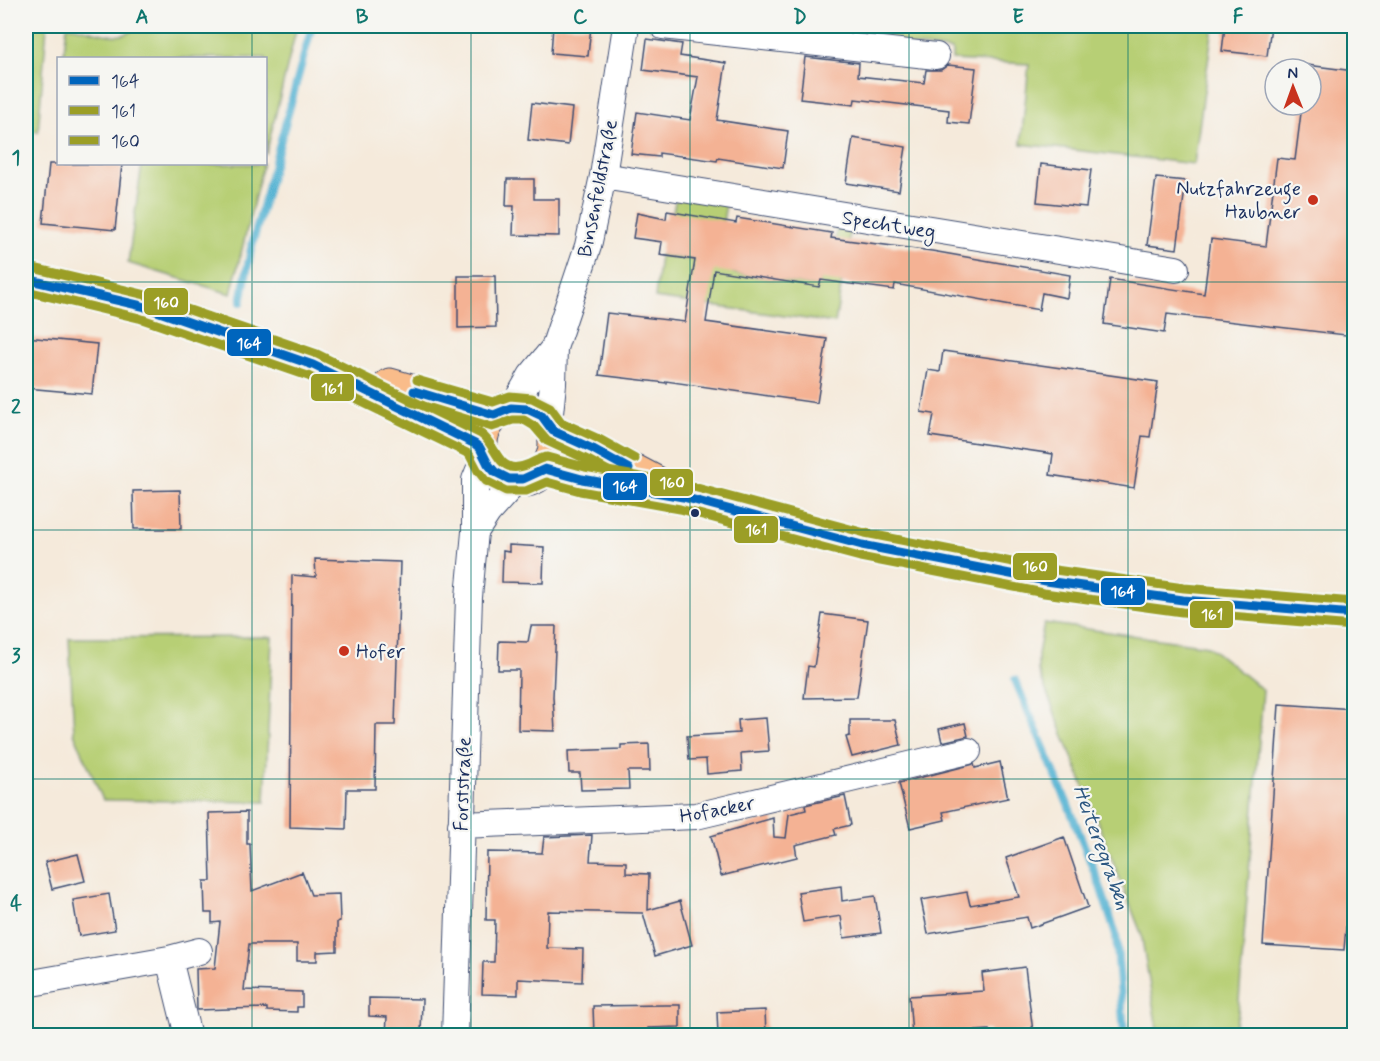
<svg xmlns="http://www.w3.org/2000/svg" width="1380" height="1061" font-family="Mynerve,sans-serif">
<rect width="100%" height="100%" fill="#f6f6f2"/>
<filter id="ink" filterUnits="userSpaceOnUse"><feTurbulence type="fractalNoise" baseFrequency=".0167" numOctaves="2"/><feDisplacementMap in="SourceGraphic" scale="12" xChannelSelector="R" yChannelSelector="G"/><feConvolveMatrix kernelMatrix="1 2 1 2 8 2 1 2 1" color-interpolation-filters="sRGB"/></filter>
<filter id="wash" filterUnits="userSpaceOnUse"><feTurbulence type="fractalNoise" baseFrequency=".008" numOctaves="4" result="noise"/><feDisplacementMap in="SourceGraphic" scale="24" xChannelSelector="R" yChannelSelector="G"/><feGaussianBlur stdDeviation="1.35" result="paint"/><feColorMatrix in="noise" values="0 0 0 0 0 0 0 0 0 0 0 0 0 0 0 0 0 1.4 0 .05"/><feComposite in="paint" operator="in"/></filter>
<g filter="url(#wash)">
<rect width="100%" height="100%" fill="#f5eadb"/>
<!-- green -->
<path fill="#b7cf74" stroke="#697f69" stroke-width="1.5" d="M26,26H47L38,132L26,129Z
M67,26C89,27 121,47 137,26H297L266,154V58H63Z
M725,26H1213L1194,164L1021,144L1029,64L952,60V50Z
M142,164H263L231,294L128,263Z
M676,197L726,204L722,228L733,273L819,287L825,254L833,256L837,226H851L835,323L655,298L660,255L705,262L673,212Z
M1044,623L1208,646L1263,690L1238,1014L1235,1025L1229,1033L1158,1035L1141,933L1038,670V654Z
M272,637L265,802L103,800L74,733L69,638Z"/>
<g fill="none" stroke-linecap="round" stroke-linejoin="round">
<!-- stream -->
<path stroke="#55b3d3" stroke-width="8" d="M241,302L251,249L312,26
M1015,680L1069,807L1100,886L1116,935L1124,1033"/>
</g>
<g id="blocks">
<!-- building -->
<path fill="#f4b294" d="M553,26H591L588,56L551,53Z
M1225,26H1271L1267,56L1222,51Z
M647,39L682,44L680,56L726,63L717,120L788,131L783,168L718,158L717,161L659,153V157L631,154L637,112L690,120L698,77L643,70Z
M805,57L859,63L858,76L924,83L926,70H941L948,65L976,68L969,124L948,122L949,110L855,99L854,105L800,99Z
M1307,65L1354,71V336L1167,314L1164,333L1104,324L1110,279L1204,294L1211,239L1266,246L1277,158L1295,160L1302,105H1311V69H1306Z
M532,103L572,108L568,145L528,140Z
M853,138L906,147L899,191L846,183Z
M49,164H122L115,230L43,223Z
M1041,164L1091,170L1086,207L1037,202Z
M1156,178L1186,181L1177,249L1147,245Z
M507,179H534V199H559V236L513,235L514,206H506Z
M667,211L736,223L737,218L832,233L831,238L932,251L1070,275L1067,298L1042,293L1039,310L895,284L894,290L821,280L819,287L714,270L706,322L827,339L817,403L666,381V383L599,375L607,313L685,322L695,260L660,255L662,242L633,238L637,213L666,219Z
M458,276H495L496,327L458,328Z
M26,337L97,344L92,394L26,388Z
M943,351L1158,382L1150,437L1142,436L1134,488L1050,475L1053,454L930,436L934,414L921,412L928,370L940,372Z
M180,490L181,529H134L133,491Z
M509,545L544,547L543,583L502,582L503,551L509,552Z
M315,559L400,562L395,725H376L375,789H347L346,829L290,827L292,575L316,577Z
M822,614L868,620L857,697L804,698L808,666L814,667Z
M531,626H556L553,697L555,731L518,730L519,670H498L499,641L528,642Z
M1279,704L1354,709V833L1344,950L1263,945Z
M766,718L769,751L741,753L742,771L707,774L706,759L689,760L687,736L739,733L738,720Z
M850,720H895L901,745L852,757L846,737L850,736Z
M965,723L968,736L942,742L939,729Z
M649,744L650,771H628L629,789L581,790L580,773H569L568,751L621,749V745Z
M1000,762L1008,798L943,812L945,820L910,828L899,783L974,764L975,768Z
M845,796L851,825L834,829L836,835L795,845L797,857L721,876L711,836L773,818L774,837L786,838L789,814L806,810L805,805Z
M247,812V844H250L252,891L302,872L311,895L339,894L340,921L337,922V951L317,952V961H297V944H249L244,990L302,992V1007H297V1012L267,1011V1008L197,1010L196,969L215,968L220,922L212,923V913H205L204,881H211L209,813Z
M592,835L590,861L626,862V873L649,874L648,910L680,901L692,945L655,956L643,913L548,911L547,948L583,949L582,982L518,979V995L482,994L483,962H494L495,920H486L487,852L542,853L544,837Z
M1064,837L1088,907L1030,928L1027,917L928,934L921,900L967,892L970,905L1019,897L1006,858Z
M78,854L85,881L52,889L45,862Z
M841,886L842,901L875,896L881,933L844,938L841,916L803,922L798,892Z
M109,894L115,930L79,936L73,900Z
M1025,967L1033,1032L990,1035L989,1030L912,1035L909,996L984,991L982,973Z
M369,998L422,999L421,1035H386L387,1017L369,1016Z
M666,1005H680V1027L648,1028V1035H594L593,1006Z
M765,1010L766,1035H718L717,1012Z"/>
</g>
</g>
<g filter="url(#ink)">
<use href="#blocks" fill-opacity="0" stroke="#3c4b71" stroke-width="1.5"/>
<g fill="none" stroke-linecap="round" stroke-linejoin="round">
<defs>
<path id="street" d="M663,26L936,56
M603,176L1176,269
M513,407L531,376L554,348
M549,423L553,384L554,348L588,246L603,176L626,26
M475,532L488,512L516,481
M461,825L696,816L968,751
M169,959L188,1036
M26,984L169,959L199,951
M455,1036L469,597L475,532V480L484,458"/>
<path id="primary" d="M26,279L142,306L313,365L445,428L481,449
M390,385L494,415
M481 444a37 37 0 1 1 74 0a37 37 0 1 1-74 0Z
M553,431L593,449L655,482
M545,469L582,479L683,497L862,545L1046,581L1183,600L1354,614"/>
</defs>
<!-- street casing -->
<use href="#street" stroke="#3c4b71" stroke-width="28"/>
<!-- primary casing -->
<use href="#primary" stroke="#3c4b71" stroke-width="35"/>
<!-- street -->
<use href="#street" stroke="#fff" stroke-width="26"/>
<!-- primary -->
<use href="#primary" stroke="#f9bc8a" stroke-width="33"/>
<defs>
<path id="bus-1" d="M26,279L142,306L313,365L475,444L480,448L488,464L495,472L509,479H523L545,469L582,479L683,497L862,545L1046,581L1183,600L1354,614
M414,391L494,415L511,408L527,409L542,416L553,431L593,449L629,469"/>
<path id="bus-2" d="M26,291L139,318L308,376L469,454L478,471L486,481L506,491H526L547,482L580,491L680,509L860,557L1044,593L1182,612L1353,626
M411,402L492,427L513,420H524L534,426L547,441L588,460L623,479"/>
<path id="bus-3" d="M29,267L146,295L317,354L481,434C496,444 497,471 519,467C530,466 537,458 547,457L585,467L686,485L865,533L1048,569L1184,588L1354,602
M417,380L493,402L510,396L532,398L550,407L561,422L599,439L635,459"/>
</defs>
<!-- bus-1 casing -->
<use href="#bus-1" stroke="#f6f6f2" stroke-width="14"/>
<!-- bus-2 casing -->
<use href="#bus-2" stroke="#f6f6f2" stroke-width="14"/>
<!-- bus-3 casing -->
<use href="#bus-3" stroke="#f6f6f2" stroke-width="14"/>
<!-- bus-1 -->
<use href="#bus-1" stroke="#0065bd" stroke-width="9"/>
<!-- bus-2 -->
<use href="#bus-2" stroke="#9b9e26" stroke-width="9"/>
<!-- bus-3 -->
<use href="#bus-3" stroke="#9b9e26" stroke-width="9"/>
</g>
</g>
<!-- grid -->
<path fill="none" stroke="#0f766e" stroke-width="1.5" stroke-opacity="0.55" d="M252,26V58M471,26V1036M690,26V1036M909,26V1036M1128,26V1036M252,164V1036M26,282H1354M26,530H1354M26,779H1354"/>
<!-- markers -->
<g fill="#c8321e" stroke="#f6f6f2" stroke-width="2">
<circle cx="1313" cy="200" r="6"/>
<circle cx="344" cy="651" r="6"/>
</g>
<circle fill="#1b2f5e" stroke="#f6f6f2" stroke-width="2" cx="695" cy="513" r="5"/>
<g text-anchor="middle" stroke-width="4.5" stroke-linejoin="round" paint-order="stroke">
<!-- street labels -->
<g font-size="20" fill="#1b2f5e" stroke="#f6f6f2">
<text transform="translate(597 188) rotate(-79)" y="7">Binsenfeldstraße</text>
<text transform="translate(889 224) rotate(9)" y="7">Spechtweg</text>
<text transform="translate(462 784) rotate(-88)" y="7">Forststraße</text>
<text transform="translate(717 809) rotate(-11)" y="7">Hofacker</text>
</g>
<!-- poi labels -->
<g font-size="20" fill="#1b2f5e" stroke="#f6f6f2" text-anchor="end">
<text x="1301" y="195">Nutzfahrzeuge<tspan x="1301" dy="23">Haubner</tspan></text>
<text x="356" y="658" text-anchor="start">Hofer</text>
</g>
<!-- water labels -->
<g font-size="21" font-style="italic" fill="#2c5781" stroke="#f6f6f2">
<text transform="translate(1102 847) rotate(70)" y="7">Heiteregraben</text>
</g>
</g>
<g stroke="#f6f6f2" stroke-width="2">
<rect x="143" y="287" width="46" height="29" rx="6" fill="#9b9e26"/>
<rect x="226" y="328" width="46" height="29" rx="6" fill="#0065bd"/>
<rect x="310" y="373" width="45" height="29" rx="6" fill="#9b9e26"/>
<rect x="649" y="468" width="45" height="29" rx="6" fill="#9b9e26"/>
<rect x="602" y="472" width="46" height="29" rx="6" fill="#0065bd"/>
<rect x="733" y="515" width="46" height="29" rx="6" fill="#9b9e26"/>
<rect x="1012" y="552" width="46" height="29" rx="6" fill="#9b9e26"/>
<rect x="1100" y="577" width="46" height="29" rx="6" fill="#0065bd"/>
<rect x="1189" y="600" width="45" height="29" rx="6" fill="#9b9e26"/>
</g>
<g font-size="16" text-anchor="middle" font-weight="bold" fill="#fff">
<text x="166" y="308">160</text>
<text x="249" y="349">164</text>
<text x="332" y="394">161</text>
<text x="672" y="488">160</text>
<text x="625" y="492">164</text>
<text x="756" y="535">161</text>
<text x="1035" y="572">160</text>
<text x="1123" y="597">164</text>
<text x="1212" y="620">161</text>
</g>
<!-- margin -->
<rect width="1380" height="1061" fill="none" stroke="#f6f6f2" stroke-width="66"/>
<!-- legend -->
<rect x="57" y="57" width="210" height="108" fill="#f6f6f2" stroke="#9ea6b7" stroke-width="1.5"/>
<rect x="69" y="76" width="30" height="9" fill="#0065bd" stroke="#9ea6b7" stroke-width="1.5"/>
<text x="111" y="87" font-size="18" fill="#1b2f5e">164</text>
<rect x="69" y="106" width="30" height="9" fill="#9b9e26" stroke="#9ea6b7" stroke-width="1.5"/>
<text x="111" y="117" font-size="18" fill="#1b2f5e">161</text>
<rect x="69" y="136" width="30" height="9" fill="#9b9e26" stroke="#9ea6b7" stroke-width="1.5"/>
<text x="111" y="147" font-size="18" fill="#1b2f5e">160</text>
<!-- north arrow -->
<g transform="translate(1293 87) rotate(359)"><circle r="28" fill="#f6f6f2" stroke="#9ea6b7" stroke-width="1.5"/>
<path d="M0-4.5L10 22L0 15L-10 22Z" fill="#c8321e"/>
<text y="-9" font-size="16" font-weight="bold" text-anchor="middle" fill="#1b2f5e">N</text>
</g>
<rect x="33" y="33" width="1314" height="995" fill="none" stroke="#0f766e" stroke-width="2"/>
<g font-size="20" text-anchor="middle" font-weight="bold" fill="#0f766e">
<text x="142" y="23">A</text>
<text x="362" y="23">B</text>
<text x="580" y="23">C</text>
<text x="800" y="23">D</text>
<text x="1018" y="23">E</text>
<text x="1238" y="23">F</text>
<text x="16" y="164">1</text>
<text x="16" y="413">2</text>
<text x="16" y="662">3</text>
<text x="16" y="910">4</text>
</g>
</svg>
